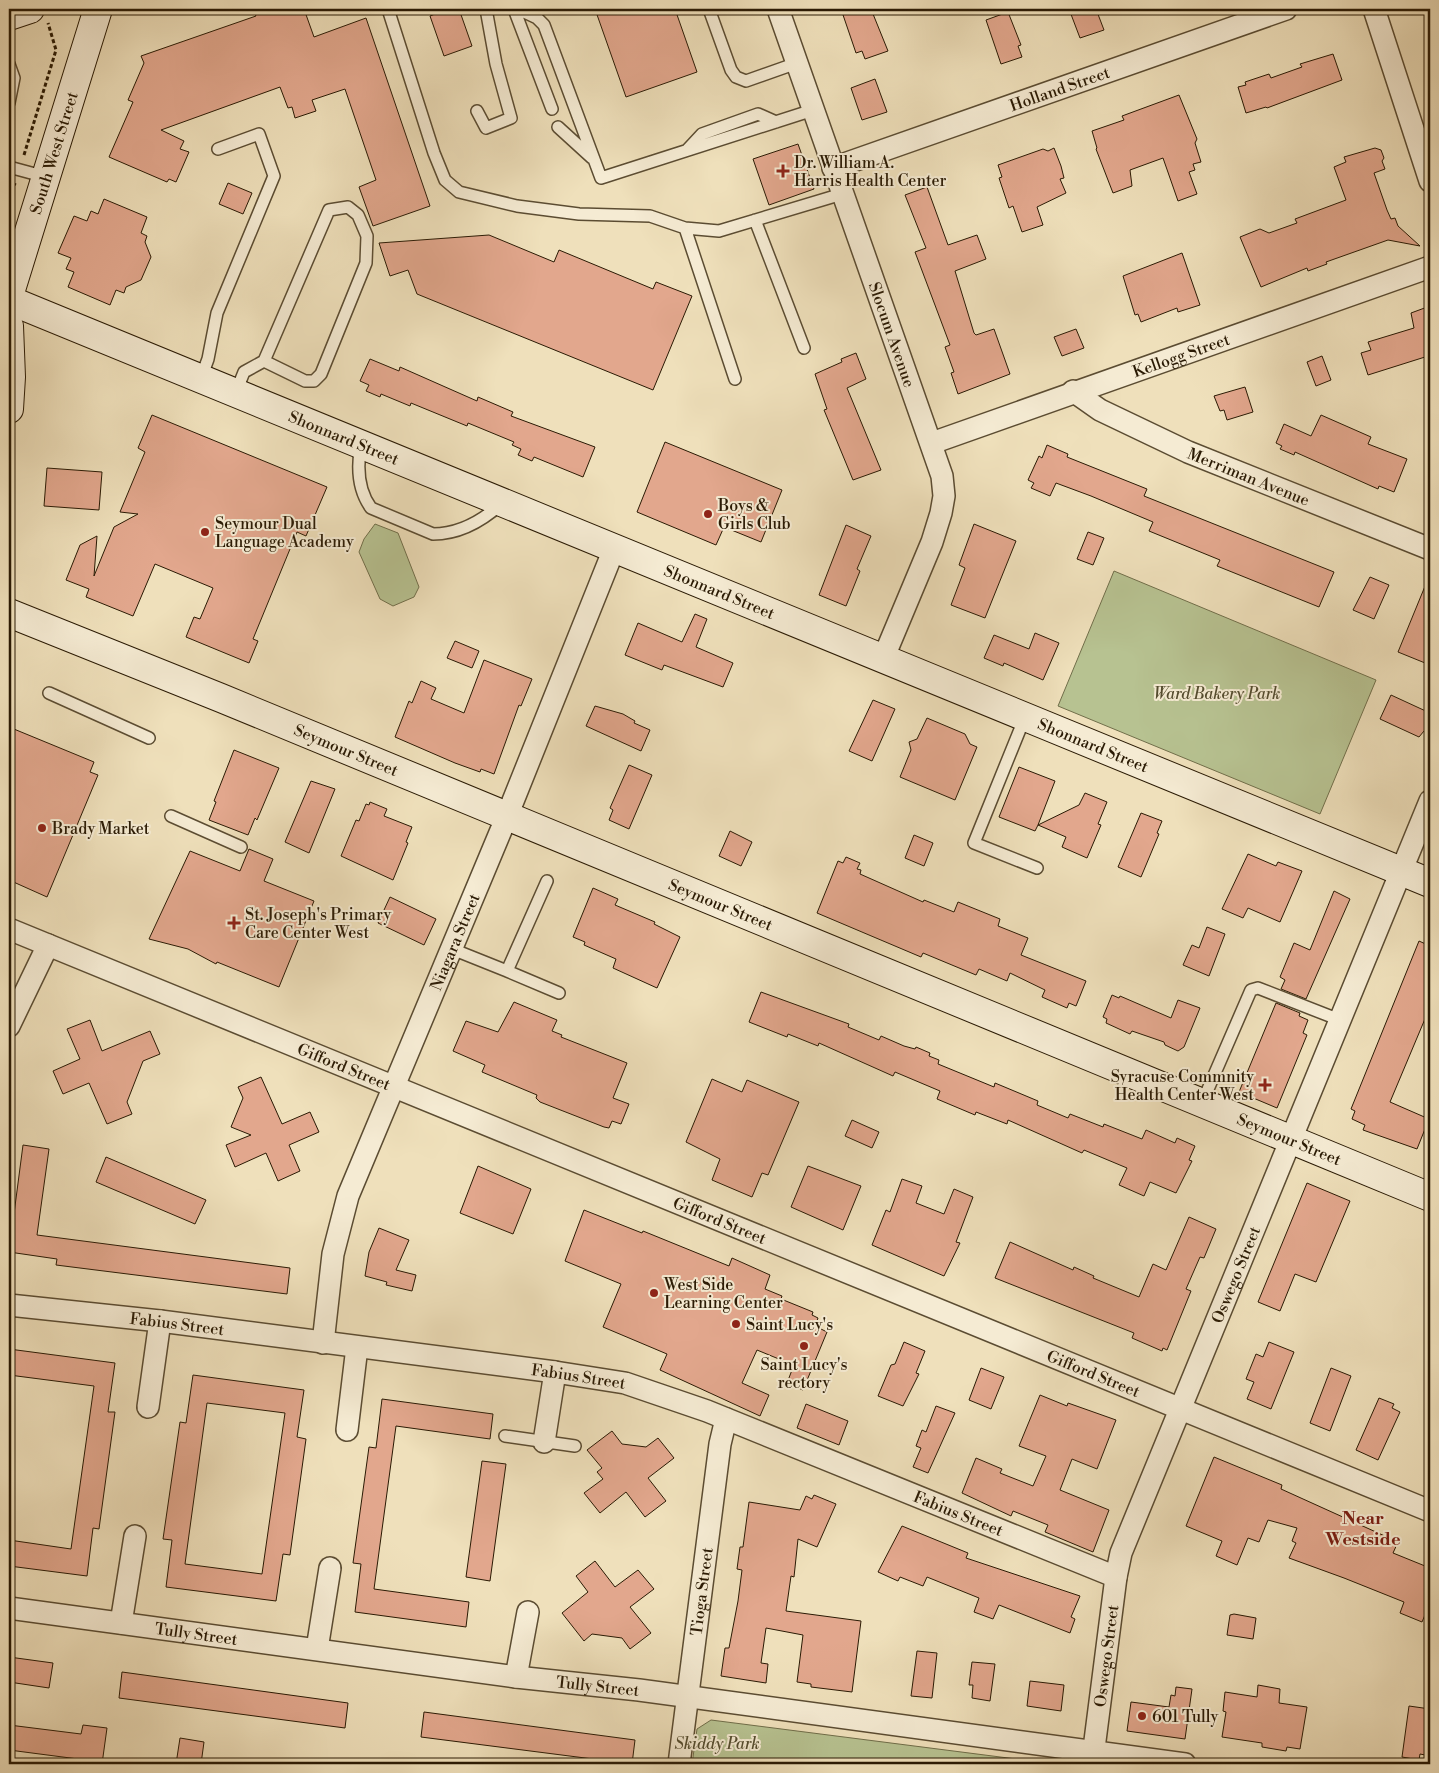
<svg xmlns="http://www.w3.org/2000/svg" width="1439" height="1773" font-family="'Libre Bodoni',serif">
<rect width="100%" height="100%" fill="#efe0bb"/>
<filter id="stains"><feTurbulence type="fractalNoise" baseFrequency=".004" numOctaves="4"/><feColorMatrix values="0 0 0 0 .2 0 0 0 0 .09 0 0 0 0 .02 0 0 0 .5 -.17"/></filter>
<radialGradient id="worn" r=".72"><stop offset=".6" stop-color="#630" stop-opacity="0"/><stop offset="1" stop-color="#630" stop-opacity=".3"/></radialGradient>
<!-- green -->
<path fill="#b7c291" stroke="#706e4a" d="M375,524L398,533L419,587L414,597L393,606L380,599L359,552L364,539Z
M1114,571L1376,680L1320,814L1058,706Z
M711,1720L1055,1764H692L697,1729Z"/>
<!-- building -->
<path fill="#e2a78d" stroke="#2a1a04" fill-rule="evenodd" d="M269,9H304L314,37L366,18L430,206L373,226L359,187L376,180L345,89L312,100L316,111L295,118L292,107L288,108L280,87L161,130L184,141L180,149L189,152L176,182L169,179L167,182L109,157L133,102L128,100L144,63L141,56L256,16L255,14Z
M433,9H459L472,46L444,56L430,16L435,14Z
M595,9H675L697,72L626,97Z
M841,9H871L888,51L865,59L862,51L856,53Z
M1069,9H1096L1104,30L1080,38Z
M1008,12L1021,45L1018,46L1022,57L1001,64L986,20Z
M1333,54L1342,80L1267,108L1266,107L1246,113L1238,87L1246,85L1245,82L1269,74L1271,78L1302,67L1300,64Z
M875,79L887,112L862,120L851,88Z
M1179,95L1197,139L1195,143L1201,162L1193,164L1195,170L1189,172L1197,194L1178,201L1163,158L1130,170L1132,186L1113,193L1096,149L1097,148L1092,131L1124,120L1122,116Z
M798,144L814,189L769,205L753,159Z
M1054,148L1061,166L1064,178L1060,179L1066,193L1037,207L1043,225L1022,232L1013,206L1009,208L999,178L1002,177L998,165L1043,149L1048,151Z
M1375,148L1381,150L1384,158L1382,161L1385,169L1374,173L1387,210L1391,219L1395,218L1398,226L1420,246L1388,240L1326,262L1327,264L1308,271L1307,268L1261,287L1240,237L1260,229L1269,233L1297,223L1295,219L1346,200L1334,167L1346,162L1344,157Z
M228,183L252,193L243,214L219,204Z
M927,187L948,245L977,235L986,259L955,271L974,333L976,335L994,329L1010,374L958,394L951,373L954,372L945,347L950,345L915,252L926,248L905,195Z
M104,199L147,217L141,233L147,236L145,242L151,257L141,280L126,287L124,293L116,290L110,305L68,287L74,272L66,269L71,258L58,253L74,216L87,221L91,211L98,214Z
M489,235L554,262L559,250L653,289L656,282L692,296L653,390L417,294L408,270L390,276L379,243Z
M1182,253L1200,305L1178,312L1177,308L1141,322L1138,314L1135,315L1123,276Z
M1430,306V367H1428L1425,357L1368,375L1361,353L1371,350L1368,342L1414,328L1411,313Z
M1076,329L1084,348L1062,356L1054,337Z
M856,353L866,379L847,388L881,470L853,480L824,410L827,409L815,374L842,362L841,359Z
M1322,356L1331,380L1316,386L1307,362Z
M370,359L399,371L400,367L477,401L478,397L513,412L511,416L595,447L583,477L534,457L532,461L518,455L521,449L512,445L514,442L468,423L467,426L411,403L410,406L381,394L380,397L366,391L369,385L360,381Z
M1245,387L1253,412L1227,420L1224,410L1220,411L1214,396Z
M152,415L327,487L306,536L297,532L253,639L258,641L249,663L186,637L194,617L200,619L213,588L155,564L133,616L86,597L89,589L66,580L80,545L97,536L94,576L114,527L138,514L120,512L145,452L138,448Z
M1321,415L1371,437L1368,444L1407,459L1394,492L1379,486L1378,489L1295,452L1294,455L1280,449L1282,446L1276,443L1284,424L1311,436Z
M665,442L782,490L761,542L724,527L716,545L637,512Z
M1047,445L1068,454L1067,457L1147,489L1144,496L1334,572L1319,607L1217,566L1220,560L1149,531L1153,522L1091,496L1056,483L1050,496L1031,488L1034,483L1028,480L1039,456L1042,458Z
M47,468L102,472L99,510L44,506Z
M974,524L1016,541L985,618L951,605L965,568L959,565Z
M846,525L871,536L857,569L860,571L846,606L819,595Z
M1088,532L1104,538L1093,565L1077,559Z
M1430,574V665L1398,652Z
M1370,577L1389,585L1374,619L1353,610Z
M695,614L707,619L696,647L733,663L723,687L664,665L662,670L625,655L638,623L682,642Z
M1035,633L1059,643L1043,680L1004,663L1003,666L984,658L994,635L1029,649Z
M455,641L479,651L472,668L447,658Z
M484,660L532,679L521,706L519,705L494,774L481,769L480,772L455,763L395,737L409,701L412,703L421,681L436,688L431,699L464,713Z
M1391,695L1430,713V735L1424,731L1419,737L1380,719Z
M873,700L895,709L872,761L849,751Z
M595,706L623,714L635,721L634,723L650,730L641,751L586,726Z
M927,718L965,734L970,744L977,747L955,800L900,777L911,750L909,742L917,739Z
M9,727L94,762L90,772L98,775L47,897L9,880Z
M234,750L279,768L257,820L255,818L248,835L209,820L216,802L214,801Z
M629,765L652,775L629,829L609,820L613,810L610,808Z
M1019,767L1055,781L1038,825L1079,805L1085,793L1107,802L1098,824L1101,825L1087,858L1062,847L1066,837L1038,825L1035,831L999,817Z
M311,781L335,789L309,853L285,842Z
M370,802L387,809L384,816L412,827L406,842L408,843L393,880L341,856L356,820L359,821L366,804L369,805Z
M1141,813L1162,821L1157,833L1159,834L1141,877L1118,867Z
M730,831L752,842L741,866L719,856Z
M914,835L933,843L924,866L905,858Z
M249,849L273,859L264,881L314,901L279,987L217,962L216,964L188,949L149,939L190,851L240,871Z
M1248,854L1276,866L1278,862L1302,871L1280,922L1248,908L1243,918L1222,909Z
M846,857L860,863L857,869L861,870L860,874L923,902L924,900L954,912L958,902L1000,919L998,926L1028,938L1021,955L1086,981L1076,1006L1069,1003L1067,1008L1042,997L1045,990L1010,973L1007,981L979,969L976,975L923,953L921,957L817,913L838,861L843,863Z
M593,888L618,899L615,905L655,922L654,924L680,937L657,988L613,968L616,959L584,945L585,942L573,937Z
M1334,891L1350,899L1306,999L1281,989L1285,980L1280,977L1294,943L1310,950Z
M390,897L436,919L424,945L378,923Z
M1207,927L1225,934L1209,976L1183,965L1192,945L1199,948Z
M1419,941L1430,946V1007L1390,1102L1429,1119L1417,1149L1363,1130L1365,1125L1352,1119L1355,1111L1351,1109Z
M761,992L849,1024L848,1027L879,1040L881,1036L904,1046L915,1049L916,1047L930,1053L929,1056L939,1060L938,1064L994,1087L995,1083L1038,1101L1037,1105L1068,1118L1070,1114L1103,1127L1104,1124L1142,1139L1146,1130L1175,1143L1177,1138L1195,1146L1189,1160L1192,1161L1176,1193L1150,1182L1144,1196L1119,1185L1127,1168L1084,1150L1082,1153L1008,1120L1007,1124L976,1112L975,1115L937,1099L940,1091L895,1072L893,1076L819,1043L818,1046L788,1034L787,1037L749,1022Z
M1112,995L1119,998L1120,996L1171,1018L1178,1000L1200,1008L1184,1047L1178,1051L1165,1045L1164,1042L1132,1031L1130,1034L1106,1023L1107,1019L1103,1017Z
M514,1002L557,1020L552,1031L562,1035L561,1037L627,1063L613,1098L629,1104L621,1124L612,1121L609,1128L604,1127L540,1102L536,1098L537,1095L482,1072L485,1065L453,1051L466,1021L498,1032Z
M1276,1003L1300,1013L1299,1016L1308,1020L1303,1033L1307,1035L1277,1108L1239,1092Z
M90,1020L102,1051L150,1031L160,1054L143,1061L127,1102L132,1114L107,1124L89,1083L63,1094L53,1071L80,1059L67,1029Z
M261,1077L282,1124L310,1112L319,1132L289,1145L300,1171L278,1181L266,1153L235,1167L226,1145L251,1135L231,1127L243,1098L238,1087Z
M712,1079L742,1092L747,1080L799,1102L768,1175L762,1173L752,1197L712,1180L720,1159L686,1142Z
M852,1120L879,1132L872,1148L845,1136Z
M23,1145L49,1149L37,1235L290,1268L287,1294L56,1265L57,1259L9,1252Z
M106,1157L206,1200L195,1224L96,1182Z
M478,1166L531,1189L513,1234L460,1213Z
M808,1166L861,1186L843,1230L791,1207Z
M902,1179L922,1186L916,1203L944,1214L954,1189L973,1197L956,1242L960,1243L944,1276L872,1245L886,1210L890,1212Z
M1307,1183L1350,1201L1316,1282L1295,1274L1280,1311L1258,1302Z
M584,1210L642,1233L643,1231L729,1266L732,1258L770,1275L765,1289L782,1296L781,1299L813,1312L812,1315L818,1318L815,1326L827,1332L803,1390L787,1383L792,1370L789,1369L791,1364L757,1350L742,1383L769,1395L760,1416L660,1370L667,1354L603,1327L621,1284L565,1261Z
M1189,1217L1216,1229L1204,1258L1200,1257L1186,1289L1191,1291L1167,1350L1163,1348L1162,1351L1132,1338L1134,1333L995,1278L1010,1242L1073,1270L1074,1267L1094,1276L1093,1278L1139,1297L1153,1264L1166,1270Z
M379,1228L409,1240L396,1270L416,1275L412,1291L386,1285L387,1282L365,1276L369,1252Z
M904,1342L925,1351L916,1373L919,1374L903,1406L878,1396L891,1365L895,1364Z
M1269,1342L1294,1352L1271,1409L1247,1399L1254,1382L1246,1379L1256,1354L1263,1357Z
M9,1349L115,1363L108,1412H115L99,1529L93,1528L87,1576L9,1566V1540L71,1549L94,1386L9,1375Z
M981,1368L1004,1377L991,1409L969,1400Z
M1331,1368L1351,1376L1330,1431L1310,1423Z
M193,1375L304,1390L297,1437L306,1439L290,1555L283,1554L276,1601L166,1587L172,1540L163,1539L180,1422L186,1423ZM207,1403L285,1413L262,1574L185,1564Z
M1040,1395L1067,1406L1068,1403L1116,1420L1097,1469L1072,1459L1060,1490L1109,1510L1093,1552L1045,1532L1048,1525L1013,1511L1011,1516L962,1493L976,1458L1002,1469L1000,1473L1033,1486L1046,1456L1019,1446Z
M1379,1398L1394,1404L1392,1408L1400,1412L1378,1460L1356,1450Z
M382,1399L493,1414L490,1439L396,1426L374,1589L469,1602L466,1627L355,1612L361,1564L353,1563L369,1447L376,1448Z
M806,1404L848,1421L839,1445L797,1428Z
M936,1406L955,1413L928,1473L913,1467L921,1448L916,1446L922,1430L926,1432Z
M612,1431L622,1444L646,1447L658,1438L674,1458L648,1478L666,1501L645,1517L626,1492L600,1513L584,1493L603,1479L597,1472L602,1468L587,1450Z
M1214,1457L1282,1485L1281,1489L1398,1542L1393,1553L1430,1568V1603L1422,1622L1400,1613L1404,1602L1344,1578L1289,1558L1296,1543L1292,1541L1297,1528L1268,1520L1259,1542L1248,1538L1237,1565L1216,1556L1222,1541L1186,1526Z
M482,1461L506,1464L490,1581L466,1577Z
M814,1495L836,1504L817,1547L798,1539L794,1577L791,1576L786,1611L861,1621L852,1692L811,1687V1684L797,1682L803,1635L766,1628L761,1663L768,1664L766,1683L721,1676L725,1648H729L738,1601L742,1570L737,1569L740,1547H743L749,1502L800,1510L806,1496L812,1499Z
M902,1526L968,1553L966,1558L1080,1596L1071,1617L1075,1619L1070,1633L999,1605L993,1619L974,1612L979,1598L927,1577L923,1586L900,1577L898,1581L878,1572Z
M595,1561L615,1587L638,1570L654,1589L630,1607L651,1633L630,1649L622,1638L592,1634L584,1641L562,1613L588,1592L576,1576Z
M1234,1614L1256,1618L1253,1639L1227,1635L1230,1615Z
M917,1651L937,1653L932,1698L911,1696Z
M9,1657L53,1663L49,1688L9,1682Z
M972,1662L995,1664L990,1701L972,1698L973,1685H969Z
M122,1672L348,1703L345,1728L119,1698Z
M1030,1681L1064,1685L1061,1711L1027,1706Z
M1258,1685L1280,1689L1279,1703L1307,1707L1300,1749L1287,1747L1286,1751L1262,1747V1743L1222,1737L1226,1712L1223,1711L1225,1692L1257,1697Z
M1176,1687L1192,1689L1185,1739L1127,1731L1131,1702L1169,1707L1171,1695L1175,1696Z
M1409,1706L1430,1709V1756L1420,1754L1419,1760L1402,1757Z
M424,1712L635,1740L632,1764L421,1737Z
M9,1725L81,1734L83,1725L107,1728L102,1764H77L78,1759L9,1750Z
M180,1738L204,1742L201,1764H176Z"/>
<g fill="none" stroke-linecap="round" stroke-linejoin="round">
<defs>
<path id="lane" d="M388,9L434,153L445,180L459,192L517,206L579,214L650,216L685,228L719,231L842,194
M514,9L552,109
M518,9L537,18L544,25L601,178L813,110
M709,9L731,70L736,77L746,81L797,63
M9,64L14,78
M9,79L14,78L9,103
M477,111L486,128L511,118L496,64L486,9
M558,127L592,158
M688,149L702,134L758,114L776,122
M9,167L46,177
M755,220L804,348
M685,228L735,379
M201,378L208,359L217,313L274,176L259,134L218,149
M236,392L244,372L264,361L329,210L348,207L358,215L367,236L366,263L321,374L314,381H305L264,361
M361,444C357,466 357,489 371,508L433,534C460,534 482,521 501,504
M49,693L149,738
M1025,717L974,843L1037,868
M171,816L241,847
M452,949L507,971L547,881
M507,971L559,993
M1202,1103L1251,990L1258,988L1340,1020
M505,1436L575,1446"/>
<g id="street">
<path id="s1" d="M778,9L942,476L944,496L941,513L932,542L883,659"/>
<path d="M1374,9L1430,181"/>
<path id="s2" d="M833,168L1286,9"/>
<path id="s3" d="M1073,391L1100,410L1188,452L1430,549"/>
<path id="s4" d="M932,443L1430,267"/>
<path id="s5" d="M9,929L1430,1511"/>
<path d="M9,1026L48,945"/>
<path id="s6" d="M9,1305L160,1321L555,1372L625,1383L707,1411L1116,1577"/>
<path id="s7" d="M323,1343L333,1254L348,1196L507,816L614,549"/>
<path d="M148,1407L160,1321"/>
<path d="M347,1430L357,1347"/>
<path d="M544,1442L555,1372"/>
<path id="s8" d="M9,1608L516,1677L639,1690L1185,1764"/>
<path d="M121,1623L135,1536"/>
<path d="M317,1649L330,1568"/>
<path d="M516,1677L528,1612"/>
<path id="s9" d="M679,1764L720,1444L726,1419"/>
<path id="s10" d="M1092,1764L1116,1577L1121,1553L1430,801"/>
</g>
<g id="secondary">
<path d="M9,16L30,9"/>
<path id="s11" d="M9,296L98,9"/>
<path id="s12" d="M9,300L1430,883"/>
<path d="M9,326L11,377L9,409"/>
<path id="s13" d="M9,613L221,698L1430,1197"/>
</g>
</defs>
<!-- lane casing -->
<use href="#lane" stroke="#5b4c32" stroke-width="14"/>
<!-- street casing -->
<use href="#street" stroke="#5b4c32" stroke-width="24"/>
<!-- secondary casing -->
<use href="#secondary" stroke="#2a1a04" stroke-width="30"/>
<!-- path -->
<path stroke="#2a1a04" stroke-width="3" stroke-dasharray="4 2.5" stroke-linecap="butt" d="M24,155L56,50L48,23
M9,204L15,183"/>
<!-- lane -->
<use href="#lane" stroke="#f5ebd3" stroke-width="11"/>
<!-- street -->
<use href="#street" stroke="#f5ebd3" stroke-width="21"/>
<!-- secondary -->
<use href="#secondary" stroke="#f5ebd3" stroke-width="28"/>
</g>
<!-- markers -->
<g fill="#8f2418" stroke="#f5ebd3" stroke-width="2">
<path d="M780.5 163.5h5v5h5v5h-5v5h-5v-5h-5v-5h5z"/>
<circle cx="708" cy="514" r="5"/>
<circle cx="205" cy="532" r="5"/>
<circle cx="42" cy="828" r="5"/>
<path d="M231.5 915.5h5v5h5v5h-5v5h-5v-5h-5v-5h5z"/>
<path d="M1262.5 1077.5h5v5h5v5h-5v5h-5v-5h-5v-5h5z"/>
<circle cx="654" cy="1293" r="5"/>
<circle cx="736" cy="1324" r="5"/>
<circle cx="804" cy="1346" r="5"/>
<circle cx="1142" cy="1716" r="5"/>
</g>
<g text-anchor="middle" stroke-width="4" stroke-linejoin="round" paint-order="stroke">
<!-- street labels -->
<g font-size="16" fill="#2a1a04" stroke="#f5ebd3">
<text dy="6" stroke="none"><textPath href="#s2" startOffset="240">Holland Street</textPath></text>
<text dy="6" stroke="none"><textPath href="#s11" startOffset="150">South West Street</textPath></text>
<text dy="6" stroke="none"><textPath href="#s1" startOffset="345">Slocum Avenue</textPath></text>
<text dy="6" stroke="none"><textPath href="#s4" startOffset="264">Kellogg Street</textPath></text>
<text dy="6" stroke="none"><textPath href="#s12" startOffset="362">Shonnard Street</textPath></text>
<text dy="6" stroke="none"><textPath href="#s3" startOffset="196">Merriman Avenue</textPath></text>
<text dy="6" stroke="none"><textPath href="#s12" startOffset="768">Shonnard Street</textPath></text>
<text dy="6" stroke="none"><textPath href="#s12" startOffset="1172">Shonnard Street</textPath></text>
<text dy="6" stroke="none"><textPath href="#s13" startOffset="364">Seymour Street</textPath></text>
<text dy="6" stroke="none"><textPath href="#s13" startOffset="769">Seymour Street</textPath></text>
<text dy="6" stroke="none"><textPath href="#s7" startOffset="425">Niagara Street</textPath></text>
<text dy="6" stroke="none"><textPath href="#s5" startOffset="362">Gifford Street</textPath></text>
<text dy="6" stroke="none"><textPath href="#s13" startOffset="1384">Seymour Street</textPath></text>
<text dy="6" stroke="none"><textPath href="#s5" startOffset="768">Gifford Street</textPath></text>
<text dy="6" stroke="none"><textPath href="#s10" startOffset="514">Oswego Street</textPath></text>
<text dy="6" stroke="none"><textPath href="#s6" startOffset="169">Fabius Street</textPath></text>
<text dy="6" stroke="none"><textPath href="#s5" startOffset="1172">Gifford Street</textPath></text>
<text dy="6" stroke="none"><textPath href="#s6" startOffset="574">Fabius Street</textPath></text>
<text dy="6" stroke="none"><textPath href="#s6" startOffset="979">Fabius Street</textPath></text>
<text dy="6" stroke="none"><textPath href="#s9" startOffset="174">Tioga Street</textPath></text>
<text dy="6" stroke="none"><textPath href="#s8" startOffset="189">Tully Street</textPath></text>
<text dy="6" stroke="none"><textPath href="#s10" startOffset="109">Oswego Street</textPath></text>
<text dy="6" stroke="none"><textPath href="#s8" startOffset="594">Tully Street</textPath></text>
</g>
<!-- poi labels -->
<g font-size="16" fill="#2a1a04" stroke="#f5ebd3" text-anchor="start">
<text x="794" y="168">Dr. William A.<tspan x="794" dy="18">Harris Health Center</tspan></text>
<text x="718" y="511">Boys &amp;<tspan x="718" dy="18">Girls Club</tspan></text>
<text x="215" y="529">Seymour Dual<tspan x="215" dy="18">Language Academy</tspan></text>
<text x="52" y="834">Brady Market</text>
<text x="245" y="920">St. Joseph's Primary<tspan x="245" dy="18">Care Center West</tspan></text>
<text x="1254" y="1082" text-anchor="end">Syracuse Commnity<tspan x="1254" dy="18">Health Center West</tspan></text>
<text x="664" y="1290">West Side<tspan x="664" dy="18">Learning Center</tspan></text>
<text x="746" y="1330">Saint Lucy's</text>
<text x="804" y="1370" text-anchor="middle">Saint Lucy's<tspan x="804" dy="18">rectory</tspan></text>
<text x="1152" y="1722">601 Tully</text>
</g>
<!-- park labels -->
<g font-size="16" font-style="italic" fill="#544c2e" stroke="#f5ebd3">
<text x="1217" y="699">Ward Bakery Park</text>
<text x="717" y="1749">Skiddy Park</text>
</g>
<!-- neighbourhood labels -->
<g font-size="18" font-weight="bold" fill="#7a1f14" stroke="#f5ebd3">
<text x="1363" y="1524">Near<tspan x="1363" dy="21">Westside</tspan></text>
</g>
</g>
<!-- margin -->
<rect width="1439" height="1773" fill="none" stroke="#efe0bb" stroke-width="30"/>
<rect x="10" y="10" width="1419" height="1753" fill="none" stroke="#2a1a04" stroke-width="2.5"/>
<rect x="15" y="15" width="1409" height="1743" fill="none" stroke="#2a1a04"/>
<rect width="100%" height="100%" filter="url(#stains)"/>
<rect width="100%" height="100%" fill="url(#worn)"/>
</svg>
